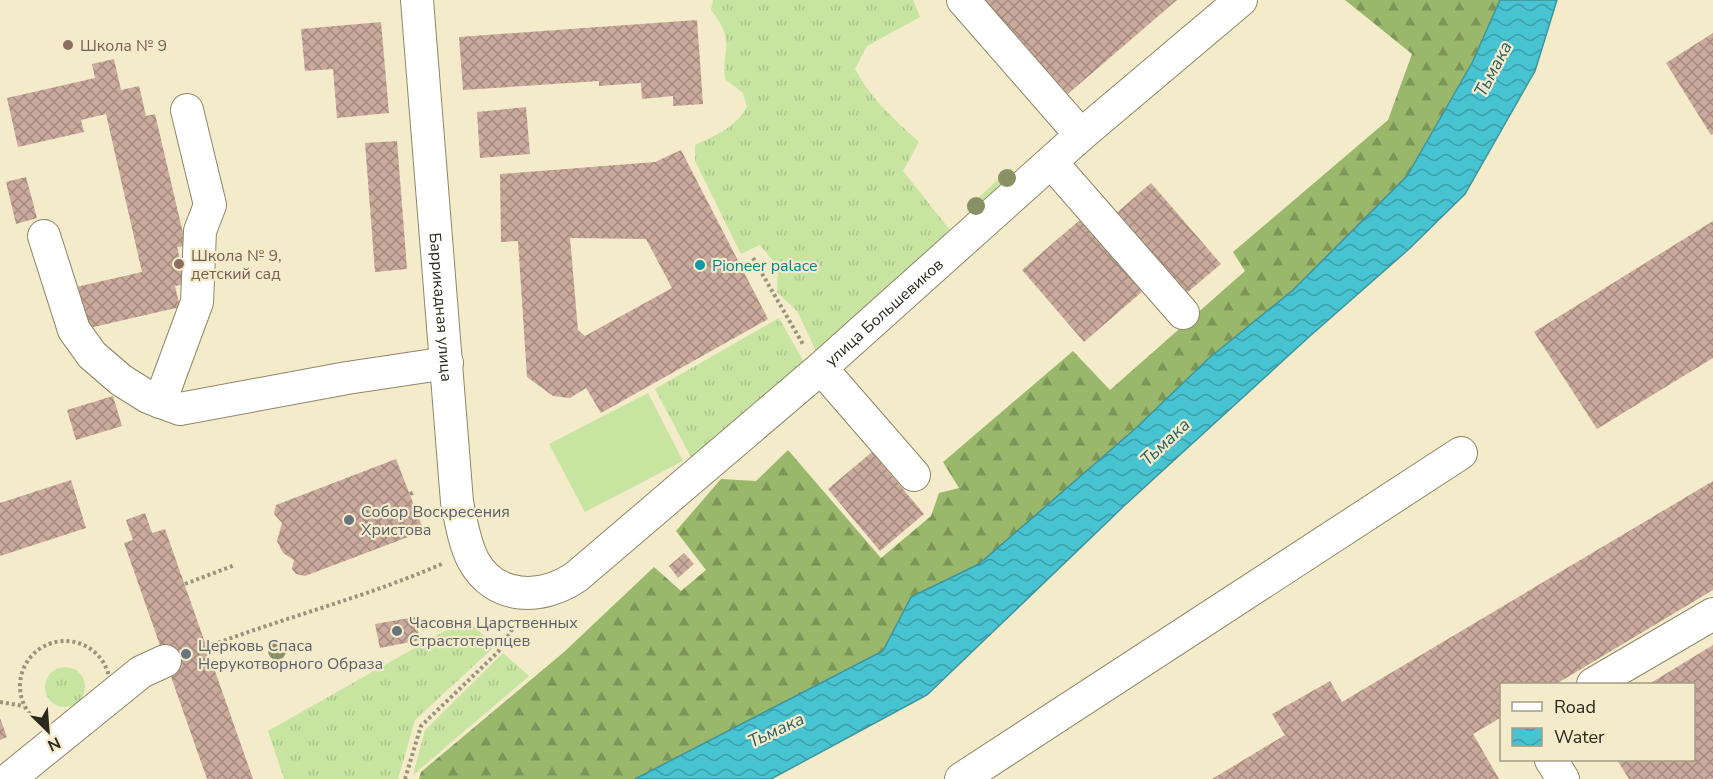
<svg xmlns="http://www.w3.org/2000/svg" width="1713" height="779" font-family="'Nunito Sans',sans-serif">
<defs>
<pattern id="grass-tufts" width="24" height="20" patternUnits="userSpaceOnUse" patternTransform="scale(1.5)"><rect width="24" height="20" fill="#c7e4a1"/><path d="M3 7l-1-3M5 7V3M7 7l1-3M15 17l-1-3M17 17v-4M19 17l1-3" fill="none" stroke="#abc48a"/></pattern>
<pattern id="forest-firs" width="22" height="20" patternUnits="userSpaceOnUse" patternTransform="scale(1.5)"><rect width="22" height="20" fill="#99b86b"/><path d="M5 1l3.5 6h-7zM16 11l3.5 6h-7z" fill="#7d9657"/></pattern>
<pattern id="water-waves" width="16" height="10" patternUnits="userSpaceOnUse" patternTransform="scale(1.5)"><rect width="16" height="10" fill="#48c3d2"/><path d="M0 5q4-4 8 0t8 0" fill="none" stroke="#3c9eaa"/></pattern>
<pattern id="building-cross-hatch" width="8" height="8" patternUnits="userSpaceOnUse" patternTransform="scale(1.5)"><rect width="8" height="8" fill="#caaa9c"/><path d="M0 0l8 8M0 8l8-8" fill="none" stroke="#a48a7e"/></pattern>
</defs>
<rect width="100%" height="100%" fill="#f4ebcb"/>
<!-- grass -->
<path fill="url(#grass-tufts)" d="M713,0H913L920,17L867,46L855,69C870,98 895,120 919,142L903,171L953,234L818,355L797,311L777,292L778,267L760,245L741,254L695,161V145C715,136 736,127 747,107L743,93L725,79C722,47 736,42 711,10Z
M1011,168L1017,175L972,216L966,209Z
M779,318L806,366L693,461L655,389Z
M466,619L495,646L415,720L398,779H284L268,731Z
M503,653L529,676L413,775L425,730Z
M45 687a20 20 0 1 1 40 0a20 20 0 1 1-40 0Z"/>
<!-- forest -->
<path fill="url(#forest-firs)" d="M1345,0H1500L1472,63L1407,176L1293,290L1208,359L1135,429L979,564L911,597L883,651L635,779H419L421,772L564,652L654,567L681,591L706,570L676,531L721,479L756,481L788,450L881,558L931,516L939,493L959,488L943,462L1073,351L1110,390L1245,271L1233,252L1388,120L1412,54Z"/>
<!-- pitch -->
<path fill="#c7e4a1" d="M648,393L683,461L585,512L549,444Z"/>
<!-- water -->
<path fill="url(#water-waves)" stroke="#3f949b" stroke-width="1.5" d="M1500,0H1557L1535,71L1465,194L1409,249L1310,336L1125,505L927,695L771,779H635L883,651L911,597L979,564L1135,429L1208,359L1293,290L1407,176L1472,63Z"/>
<!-- building -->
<path fill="url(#building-cross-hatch)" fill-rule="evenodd" d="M974,0H1177L1062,99Z
M697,20L703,104L673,106V96L642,99L641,83L599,86V81L463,90L459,37Z
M381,22L389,113L337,118L333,69L305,71L301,29Z
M1713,33V134L1711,135L1666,63Z
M114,59L121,90L139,86L146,116L155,114L186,246L177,247L186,284L175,286L180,307L85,329L76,287L142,272L106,114L81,120L84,132L18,147L7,98L95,78L92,64Z
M526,107L530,154L480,158L477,112Z
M397,141L407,269L375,272L365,143Z
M681,150L768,319L601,413L586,388L570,398L553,396L527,377L518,241L501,242L500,174L655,162ZM570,238L646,239L672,288L585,336L578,330Z
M26,177L37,218L16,224L6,182Z
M1151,183L1221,264L1182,297L1113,216Z
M1082,218L1144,290L1084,342L1022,270Z
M1713,221V358L1597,429L1534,332Z
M113,396L122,426L76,440L67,410Z
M872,452L924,514L880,551L828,489Z
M396,459L424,531L305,576L296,574L292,569L294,560L283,553L277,541L282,523L274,514L276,505Z
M71,480L86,528L0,556V503Z
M1713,481V590L1556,684H1502V717L1473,734L1499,779H1212L1285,735L1272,714L1330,681L1342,702Z
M145,513L152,533L165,529L253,779H207L124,543L133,540L126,520Z
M684,553L694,564L678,578L669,566Z
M415,617L420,640L380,648L375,624Z
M1713,645V779H1629L1617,760H1694V684H1649Z
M0,718L7,737L0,740Z"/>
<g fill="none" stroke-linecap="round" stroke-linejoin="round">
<defs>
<g id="minor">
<path id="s1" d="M417,0L457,502C461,521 464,542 473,560C495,601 542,600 576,577L821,368L1081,135L1241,0"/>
<path d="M963,0L1081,135"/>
<path d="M1051,162L1183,313"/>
<path d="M44,236L74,330L92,355L121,380L148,397L180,409L347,378L447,363"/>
<path d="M821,368L914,475"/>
<path d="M160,402L197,302L200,231L210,205L187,110"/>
<path d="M1593,684L1713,614"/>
<path d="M1551,760L1563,779"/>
<path d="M9,779L141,672L165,661"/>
<path d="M961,779L1461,453"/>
</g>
</defs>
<!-- minor casing -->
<use href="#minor" stroke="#8f8669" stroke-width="34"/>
<!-- path -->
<path stroke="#99937c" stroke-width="4" stroke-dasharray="3 3" stroke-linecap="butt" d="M753,258L804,346
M410,494L415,492
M185,584L235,565
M20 686a45 45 0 1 1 90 0a45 45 0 1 1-90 0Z
M207,647C285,617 367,597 444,563
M0,702L24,706
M405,779L421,726L498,652L518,620"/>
<!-- minor -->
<use href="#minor" stroke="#fff" stroke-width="32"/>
</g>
<!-- trees -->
<g fill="#899063">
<circle cx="1007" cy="178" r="9"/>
<circle cx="976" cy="206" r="9"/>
<circle cx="277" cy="651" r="9"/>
</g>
<!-- markers -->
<g fill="#8d6e63" stroke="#f4ebcb" stroke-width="2">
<circle cx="68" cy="45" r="6"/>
<circle cx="179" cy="264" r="6"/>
</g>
<circle fill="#0f9aa8" stroke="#f4ebcb" stroke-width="2" cx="700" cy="265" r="6"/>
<g fill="#6b7280" stroke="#f4ebcb" stroke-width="2">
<circle cx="349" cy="520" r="6"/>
<circle cx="397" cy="631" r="6"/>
<circle cx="186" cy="654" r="6"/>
</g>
<g text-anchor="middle" stroke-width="4.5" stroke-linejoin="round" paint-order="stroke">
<!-- education labels -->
<g font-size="16" fill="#785e54" stroke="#f4ebcb" text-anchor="start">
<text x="80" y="51">Школа № 9</text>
<text x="191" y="261">Школа № 9,<tspan x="191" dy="18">детский сад</tspan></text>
</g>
<!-- culture labels -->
<g font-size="16" fill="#0d838f" stroke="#f4ebcb" text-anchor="start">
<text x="712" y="271">Pioneer palace</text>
</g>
<!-- street labels -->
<g font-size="16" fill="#2b281c" stroke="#f4ebcb">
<text dy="6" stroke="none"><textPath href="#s1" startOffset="308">Баррикадная улица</textPath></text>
<text dy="6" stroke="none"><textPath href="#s1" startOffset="1089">улица Большевиков</textPath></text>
</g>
<!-- worship labels -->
<g font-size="16" fill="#5b616d" stroke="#f4ebcb" text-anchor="start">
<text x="361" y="517">Собор Воскресения<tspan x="361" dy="18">Христова</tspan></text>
<text x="409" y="628">Часовня Царственных<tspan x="409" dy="18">Страстотерпцев</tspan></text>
<text x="198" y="651">Церковь Спаса<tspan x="198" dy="18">Нерукотворного Образа</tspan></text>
</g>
<!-- water labels -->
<g font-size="18" font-style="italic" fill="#2d6066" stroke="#f4ebcb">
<text transform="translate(1493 69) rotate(-62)" y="6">Тьмака</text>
<text transform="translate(1165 442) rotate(-43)" y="6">Тьмака</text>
<text transform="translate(776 730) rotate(-25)" y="6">Тьмака</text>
</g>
</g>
<!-- legend -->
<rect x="1500" y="683" width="195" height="78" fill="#f4ebcb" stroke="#a49d85" stroke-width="1.5"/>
<rect x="1512" y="702" width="30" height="9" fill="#ffffff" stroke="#a49d85" stroke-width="1.5"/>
<text x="1554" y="713" font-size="18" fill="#2b281c">Road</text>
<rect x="1512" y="728" width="30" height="18" fill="url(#water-waves)" stroke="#a49d85" stroke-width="1.5"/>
<text x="1554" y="743" font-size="18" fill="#2b281c">Water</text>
<!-- north arrow -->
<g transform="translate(48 731) rotate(155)" stroke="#f4ebcb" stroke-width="4.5" paint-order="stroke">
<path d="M0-4.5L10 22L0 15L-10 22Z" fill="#2b281c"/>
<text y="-9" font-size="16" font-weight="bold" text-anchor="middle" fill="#2b281c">N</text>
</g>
</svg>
